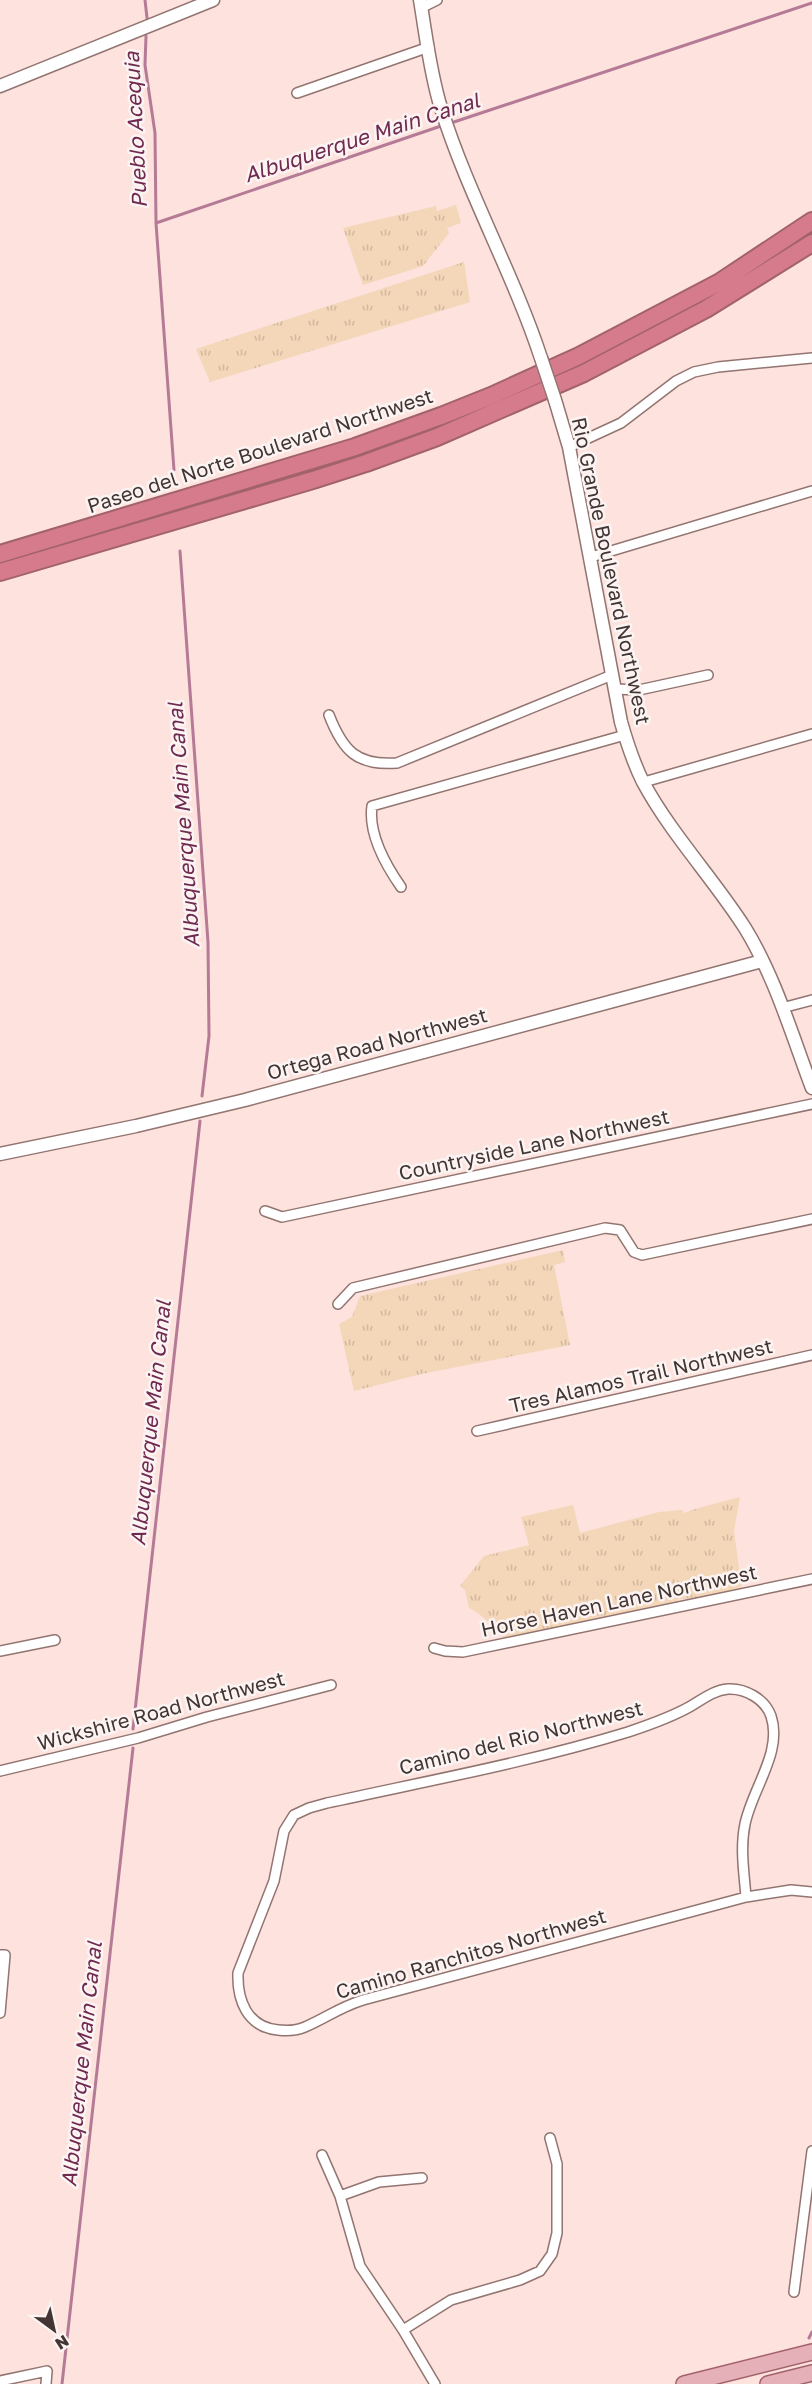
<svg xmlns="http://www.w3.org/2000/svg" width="812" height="2384" font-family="'Golos Text',sans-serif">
<defs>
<pattern id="grass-tufts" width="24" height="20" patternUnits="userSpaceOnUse" patternTransform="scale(1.5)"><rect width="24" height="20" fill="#f4d6b8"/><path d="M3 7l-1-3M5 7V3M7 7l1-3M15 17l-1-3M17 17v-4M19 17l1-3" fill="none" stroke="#d2b89f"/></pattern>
</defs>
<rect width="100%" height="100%" fill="#fde2dd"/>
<!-- grass -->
<path fill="url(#grass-tufts)" d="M456,205L461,223L447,228L449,233L423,266L363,285L343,228L436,206L437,211Z
M464,262L470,302L210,382L196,349Z
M563,1250L565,1262L554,1265L570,1345L421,1374L354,1391L339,1324L352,1317L360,1296Z
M740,1497L734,1531L742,1591L703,1598L678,1599V1605L506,1639C492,1629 484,1614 469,1608L465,1590L460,1586L484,1556L529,1545L521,1517L573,1505L580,1533L659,1512L682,1510L684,1513L695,1509Z"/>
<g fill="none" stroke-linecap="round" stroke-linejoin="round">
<!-- stream -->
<path stroke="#b57b96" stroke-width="3" d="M145,0L147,18
M146,36L145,65L155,133L156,223L174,470
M451,123L812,3
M156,223L444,125
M180,551L208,942L209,1036L202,1096
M133,1729L200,1121
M809,2338L812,2332
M62,2384L133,1748"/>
<defs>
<path id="minor" d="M421,8L437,0
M297,93L429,47
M569,447L621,423L676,381L694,372L718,367L812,358
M591,557L812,491
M615,689L639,690L708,675
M329,715C343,751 357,766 397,763L612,675
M644,782L812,734
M401,887C385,864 368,834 372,806L625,735
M782,1008L812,1000
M265,1211L282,1217L812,1104
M338,1304L353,1288L605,1228L620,1230L634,1252L642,1255L812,1219
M477,1431L812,1355
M434,1648L445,1651L463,1652L812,1579
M0,1651L55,1640
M0,1771L138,1738L207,1717L331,1685
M746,1897C744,1872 740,1848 745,1824C752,1789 783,1752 771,1716C765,1699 745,1688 728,1689C714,1690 703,1699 691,1706C672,1717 649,1725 628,1732C530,1762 427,1781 327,1803L309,1808L294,1815L284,1831L274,1881L238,1973C237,2000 247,2027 278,2030C287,2031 296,2031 305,2027C326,2018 340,2007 363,2000L746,1897L791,1890L812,1892
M0,1955H5L0,2013
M322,2155L340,2196L360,2266L403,2330L435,2384
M340,2196L379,2182L422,2178
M794,2292L812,2151
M403,2330L451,2300L520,2280L540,2271L552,2254L557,2233V2164L550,2138
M0,2381L47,2371L46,2384"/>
<path id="tertiary" d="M420,0C426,35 430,73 441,108C468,194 513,273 541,358
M0,86L213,0
M555,400L569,447L621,722C627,743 633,762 643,782C671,834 713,878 745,928C775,977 792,1035 812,1088
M0,1154L136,1126L245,1100L762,961"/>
<path id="primary" d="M684,2384L812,2352
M768,2384L812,2373"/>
<path id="motorway" d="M0,554L355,447L441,416L491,396L579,356L720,282L812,221
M0,572L313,480L366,463L437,437L584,373L706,309L812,243"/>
</defs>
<!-- minor casing -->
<use href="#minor" stroke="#927470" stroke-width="12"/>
<!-- tertiary casing -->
<use href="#tertiary" stroke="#927470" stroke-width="15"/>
<!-- primary casing -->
<use href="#primary" stroke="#a2626c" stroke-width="18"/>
<!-- motorway casing -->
<use href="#motorway" stroke="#a2626c" stroke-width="20"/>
<!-- minor -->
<use href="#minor" stroke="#fff" stroke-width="9"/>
<!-- tertiary -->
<use href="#tertiary" stroke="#fff" stroke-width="12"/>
<!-- primary -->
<use href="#primary" stroke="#e6b0b9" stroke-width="15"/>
<!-- motorway -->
<use href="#motorway" stroke="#d57b8b" stroke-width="16"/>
<defs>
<path id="tertiary-bridge" d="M541,358L555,400"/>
</defs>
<!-- tertiary-bridge casing -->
<use href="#tertiary-bridge" stroke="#927470" stroke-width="15" stroke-linecap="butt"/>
<!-- tertiary-bridge -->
<use href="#tertiary-bridge" stroke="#fff" stroke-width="12"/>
</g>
<g text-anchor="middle" stroke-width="5" stroke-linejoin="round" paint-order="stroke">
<!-- street labels -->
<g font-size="20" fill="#423533" stroke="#fbf4f3">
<text transform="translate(260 451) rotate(-18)" y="7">Paseo del Norte Boulevard Northwest</text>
<text transform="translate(611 571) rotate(78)" y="7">Rio Grande Boulevard Northwest</text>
<text transform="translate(377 1044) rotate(-15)" y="7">Ortega Road Northwest</text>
<text transform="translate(534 1145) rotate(-12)" y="7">Countryside Lane Northwest</text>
<text transform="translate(641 1376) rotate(-13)" y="7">Tres Alamos Trail Northwest</text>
<text transform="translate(619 1601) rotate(-12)" y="7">Horse Haven Lane Northwest</text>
<text transform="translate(161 1711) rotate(-15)" y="7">Wickshire Road Northwest</text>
<text transform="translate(521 1738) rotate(-14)" y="7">Camino del Rio Northwest</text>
<text transform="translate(471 1954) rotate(-16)" y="7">Camino Ranchitos Northwest</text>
</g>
<!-- water labels -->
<g font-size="21" font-style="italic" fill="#70294f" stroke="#fbf4f3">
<text transform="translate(136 130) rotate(-93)" y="7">Pueblo Acequia</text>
<text transform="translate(362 138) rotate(-18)" y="7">Albuquerque Main Canal</text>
<text transform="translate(184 825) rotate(-94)" y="7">Albuquerque Main Canal</text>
<text transform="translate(151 1423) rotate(-84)" y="7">Albuquerque Main Canal</text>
<text transform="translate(82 2064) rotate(-84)" y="7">Albuquerque Main Canal</text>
</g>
</g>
<!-- north arrow -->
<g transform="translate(54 2330) rotate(147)" stroke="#fbf4f3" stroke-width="4.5" paint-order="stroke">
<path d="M0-4.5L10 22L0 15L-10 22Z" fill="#423533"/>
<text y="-9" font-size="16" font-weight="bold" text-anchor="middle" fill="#423533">N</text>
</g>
</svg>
